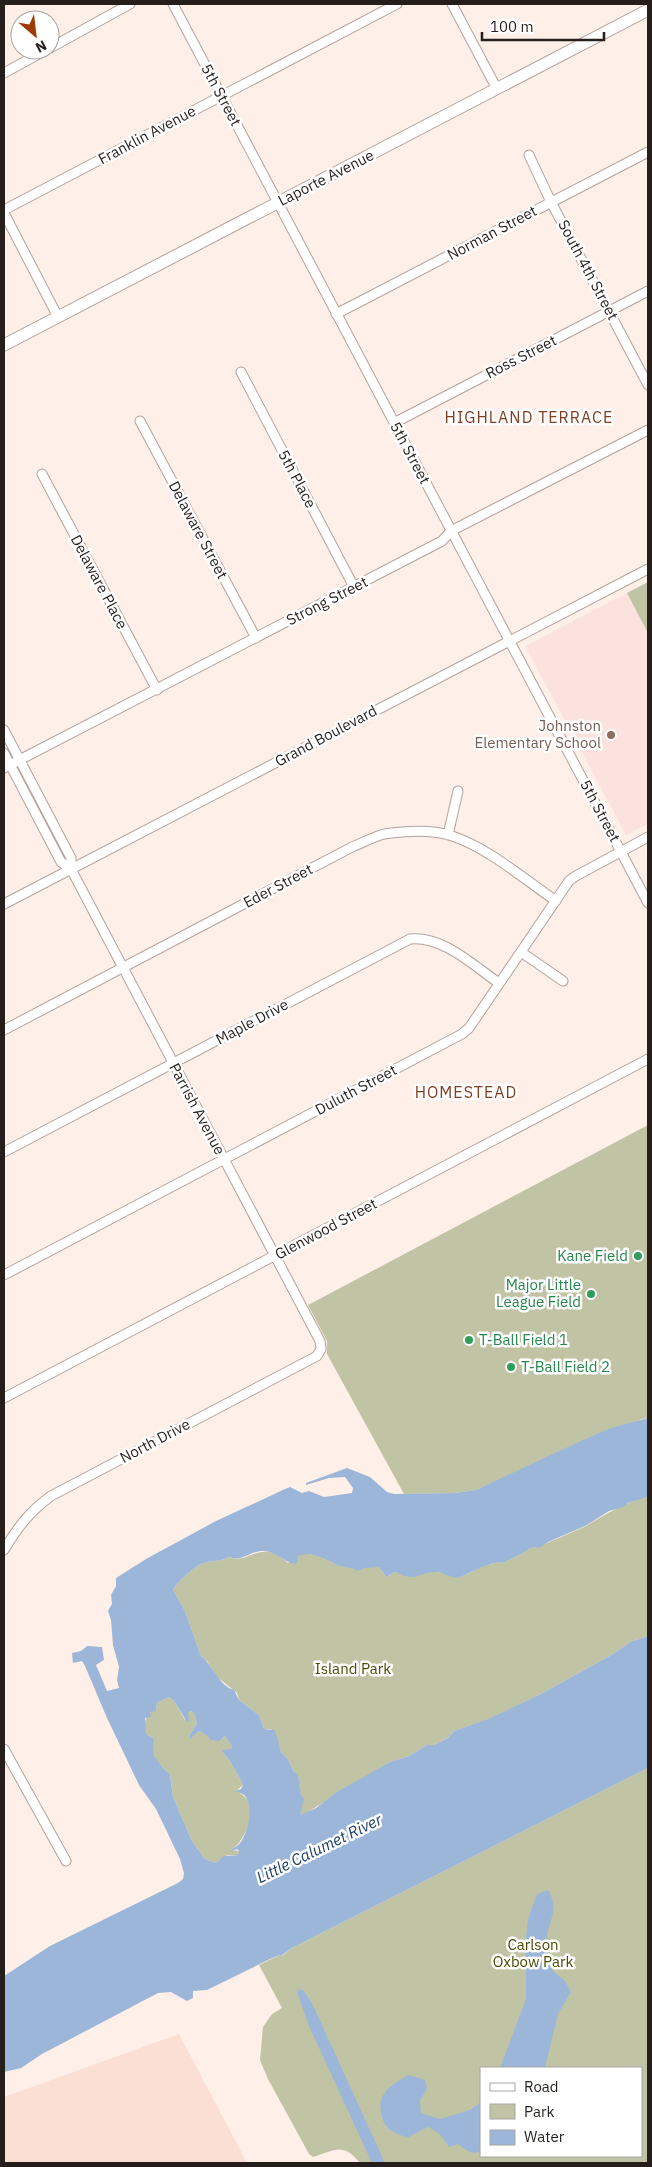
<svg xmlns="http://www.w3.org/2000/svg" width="652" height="2167" font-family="'IBM Plex Sans',sans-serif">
<rect width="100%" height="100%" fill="#ffefe9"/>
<!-- built -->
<path fill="#fbdfd5" d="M179,2034L247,2163H4V2097Z"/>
<!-- education -->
<path fill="#fce2de" d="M648,582V824L626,835L525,646Z"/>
<!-- green -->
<path fill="#c1c4a4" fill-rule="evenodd" d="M648,582V633L627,593Z
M648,1125V1418L642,1419L476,1490L455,1493L404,1494L327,1354V1341L308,1305Z
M648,1497V1636L630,1642L613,1654L539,1695L489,1719L454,1731L448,1738L434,1745H427L409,1756L390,1762L301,1816L299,1812L302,1807L298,1775L294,1772L288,1759L281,1752L271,1729H264L259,1715L239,1700L237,1693L216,1676L207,1661L201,1656L185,1611L173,1590C177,1582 191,1570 199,1565C208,1560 220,1562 229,1557C250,1565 260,1537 288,1563L303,1553L319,1556L335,1564L346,1567H379L386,1577L395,1572L414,1576L432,1571L461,1577L483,1566L499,1562L503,1563L525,1552L530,1548C541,1547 548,1542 559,1538C567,1534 576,1531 584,1527C605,1515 624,1502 648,1497Z
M169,1697L174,1701L185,1720L188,1713L191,1711L194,1712L197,1724L189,1736L190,1738L199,1731L220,1741L225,1736L232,1747V1749L222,1752L230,1761L243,1785L236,1791C241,1794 247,1796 249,1804C254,1819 243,1843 231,1850L239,1851L238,1855H227L216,1863L205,1859L192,1841L173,1797L170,1774C163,1770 159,1761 152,1755L154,1738L146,1734C144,1723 144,1719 152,1710L156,1711L157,1703Z
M648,1768V2163H360C343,2142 335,2150 313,2157L309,2154L268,2079L260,2060L263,2027L272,2014L282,2008L259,1965L280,1955L282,1956L290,1949ZM481,2068H641V2156H481Z"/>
<!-- water -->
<path fill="#9bb6d8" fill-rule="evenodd" d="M648,1418V1497L628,1503L623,1507L609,1511L585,1526L548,1542L541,1547L530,1548L525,1552L503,1563C494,1560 471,1572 463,1576C453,1581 446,1573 437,1572C427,1571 419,1577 410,1577C405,1577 400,1573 395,1572L386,1577L379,1567L365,1568L358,1571C351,1566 342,1568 335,1564C323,1558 309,1550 297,1557L298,1562L295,1564C284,1562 275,1551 263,1551C249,1551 243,1562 229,1557C220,1562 208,1560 199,1565C191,1570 177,1582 173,1590L185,1611L201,1656C212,1664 219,1686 234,1690L239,1700L259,1715L264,1729L275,1730L281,1752L288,1759L294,1772L298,1774L301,1795L304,1799L300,1815L316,1808L337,1792L390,1762L409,1756L427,1745H434L448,1738L454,1731L488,1719L539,1695L613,1654L630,1642L648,1636V1768L290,1949L281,1956L280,1955L270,1959L207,1990L193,1991V1998L187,2001L171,1992L158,1993L42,2054L21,2068L4,2072V1976L50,1946L178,1883L183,1879L184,1873L180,1859L156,1809L139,1785L107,1718L85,1666L82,1661L73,1663L72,1653L81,1651L87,1646L102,1647L104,1660L96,1665L107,1691L119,1688L117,1680L119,1667L113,1645L111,1620L108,1611L112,1604L111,1595L116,1586V1578L146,1559L216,1521L285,1489L290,1487L302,1493L309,1491L324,1497L352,1493L353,1488L345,1477L329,1478L306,1485V1483L347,1468L370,1477L387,1492L394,1494L455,1493L476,1490L583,1440L611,1428ZM169,1697L174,1701L187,1722L189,1721L188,1713L191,1711L194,1713L197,1724L189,1736L190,1739L199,1731L208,1736L210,1740L220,1741L225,1736L232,1747V1749L223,1750L222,1752L230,1761L243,1785L241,1789L235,1791C239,1793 243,1793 245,1796C254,1807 248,1831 241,1842C238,1846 233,1848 229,1852L237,1849L239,1851L238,1855L224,1856L216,1863L205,1859L192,1841L173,1797L170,1774C163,1770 159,1761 153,1755L154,1738L146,1734L145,1718L151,1717L150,1712L156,1711L157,1703Z
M548,1890C559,1909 551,1916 547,1935C545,1945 550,1960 552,1970L565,1981L571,1992L558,2014L545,2068H500L526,1999V1939L528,1919L537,1894Z
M300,1989L304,1991L312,2003L385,2163H372L308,2024L298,1995L297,1990Z
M409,2075L425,2080L427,2089L420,2100L421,2113L440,2119L470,2110L481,2102V2150C473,2157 465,2149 458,2144L449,2147C442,2137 439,2131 427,2127L407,2138C402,2135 394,2133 389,2129C384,2125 382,2118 381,2112C377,2092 394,2083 409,2075Z"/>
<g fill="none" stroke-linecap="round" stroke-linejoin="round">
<defs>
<path id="street" d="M173,4L648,903
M452,4L497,89
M50,48L130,4
M4,73L46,50
M529,155L551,202L648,385
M4,210L397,4
M4,213L58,317
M336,314L648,152
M241,372L354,587
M140,421L256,638
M394,423L648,291
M42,474L157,690
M4,730L71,858V869
M4,753L61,862L71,869L320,1341L321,1349L317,1356L51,1496C30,1511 17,1528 4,1550
M4,768L442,541L451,531L648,430
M448,835L458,791
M4,904L648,569
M521,952L563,981
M4,1030L352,847C362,843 373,837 384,834C405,831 429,829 449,835C486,846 524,879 556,901
M4,1152L410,939C442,935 474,966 499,983
M4,1275L462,1034L469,1028L569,881L574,877L648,837
M4,1398L648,1059
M4,1749L66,1861"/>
<path id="secondary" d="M4,345L648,10"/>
</defs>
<!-- street casing -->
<use href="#street" stroke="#b4a29b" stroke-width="11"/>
<!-- secondary casing -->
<use href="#secondary" stroke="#b4a29b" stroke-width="13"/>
<!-- street -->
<use href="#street" stroke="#fff" stroke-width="9"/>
<!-- secondary -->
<use href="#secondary" stroke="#fff" stroke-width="11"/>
</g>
<!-- markers -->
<circle fill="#8d6e63" stroke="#fff" stroke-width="2" cx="611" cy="735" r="5"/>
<g fill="#2e9e5b" stroke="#fff" stroke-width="2">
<circle cx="638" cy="1256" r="5"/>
<circle cx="591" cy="1294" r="5"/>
<circle cx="469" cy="1340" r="5"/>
<circle cx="511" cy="1367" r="5"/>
</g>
<g text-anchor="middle" stroke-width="5" stroke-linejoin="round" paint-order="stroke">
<!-- street labels -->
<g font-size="15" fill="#251e1b" stroke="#fff">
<text transform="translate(221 95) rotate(62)" y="5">5th Street</text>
<text transform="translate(147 135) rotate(-28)" y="5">Franklin Avenue</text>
<text transform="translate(326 178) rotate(-27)" y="5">Laporte Avenue</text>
<text transform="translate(492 233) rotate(-28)" y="5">Norman Street</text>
<text transform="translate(588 270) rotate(62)" y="5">South 4th Street</text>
<text transform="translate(521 357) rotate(-27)" y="5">Ross Street</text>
<text transform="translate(410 453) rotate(62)" y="5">5th Street</text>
<text transform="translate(297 479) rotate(62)" y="5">5th Place</text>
<text transform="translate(198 530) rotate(62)" y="5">Delaware Street</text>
<text transform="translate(99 582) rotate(62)" y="5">Delaware Place</text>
<text transform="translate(327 601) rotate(-27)" y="5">Strong Street</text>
<text transform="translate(326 736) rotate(-28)" y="5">Grand Boulevard</text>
<text transform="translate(600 811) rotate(62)" y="5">5th Street</text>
<text transform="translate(278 886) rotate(-28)" y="5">Eder Street</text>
<text transform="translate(252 1022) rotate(-28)" y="5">Maple Drive</text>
<text transform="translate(356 1090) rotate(-28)" y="5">Duluth Street</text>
<text transform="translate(197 1109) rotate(62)" y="5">Parrish Avenue</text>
<text transform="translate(326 1229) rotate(-28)" y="5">Glenwood Street</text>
<text transform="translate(155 1441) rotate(-28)" y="5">North Drive</text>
</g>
<!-- education labels -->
<g font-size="15" fill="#785e54" stroke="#fff" text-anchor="end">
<text x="601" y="731">Johnston<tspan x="601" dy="17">Elementary School</tspan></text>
</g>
<!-- leisure labels -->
<g font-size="15" fill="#27864d" stroke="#fff" text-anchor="end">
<text x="628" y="1261">Kane Field</text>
<text x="581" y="1290">Major Little<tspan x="581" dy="17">League Field</tspan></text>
<text x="479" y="1345" text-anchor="start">T-Ball Field 1</text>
<text x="521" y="1372" text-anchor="start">T-Ball Field 2</text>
</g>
<!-- park labels -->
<g font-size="15" fill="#484b02" stroke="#fff">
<text x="353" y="1674">Island Park</text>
<text x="533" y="1950">Carlson<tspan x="533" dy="17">Oxbow Park</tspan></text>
</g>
<!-- neighbourhood labels -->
<g font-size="16" letter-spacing="1" fill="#7f3d22" stroke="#fff">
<text x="529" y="423">HIGHLAND TERRACE</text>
<text x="466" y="1098">HOMESTEAD</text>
</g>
<!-- water labels -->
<g font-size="16" font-style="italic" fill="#1a3f6b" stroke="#fff">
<text transform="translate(319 1848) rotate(-26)" y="6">Little Calumet River</text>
</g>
</g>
<!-- border -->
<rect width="652" height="2167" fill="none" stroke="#251e1b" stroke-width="10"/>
<!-- legend -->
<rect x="480" y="2067" width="162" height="90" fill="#ffffff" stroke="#a8a5a4"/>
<rect x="490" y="2083" width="25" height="8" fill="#ffffff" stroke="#a8a5a4"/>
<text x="524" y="2092" font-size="15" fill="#251e1b">Road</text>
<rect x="490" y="2104" width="25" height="15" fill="#c1c4a4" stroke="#a8a5a4"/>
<text x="524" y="2117" font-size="15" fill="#251e1b">Park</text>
<rect x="490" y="2130" width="25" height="15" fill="#9bb6d8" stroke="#a8a5a4"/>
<text x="524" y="2142" font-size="15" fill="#251e1b">Water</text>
<!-- north arrow -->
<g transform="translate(35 35) rotate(152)"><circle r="24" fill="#ffffff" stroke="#a8a5a4"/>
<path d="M0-4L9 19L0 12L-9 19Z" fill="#9f3b07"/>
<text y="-8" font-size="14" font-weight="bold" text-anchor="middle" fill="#251e1b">N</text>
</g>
<!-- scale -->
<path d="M482 32v8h122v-8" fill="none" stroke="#251e1b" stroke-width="2.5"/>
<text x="490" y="32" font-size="15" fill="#251e1b" stroke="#ffffff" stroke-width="4" paint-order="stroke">100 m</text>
</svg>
